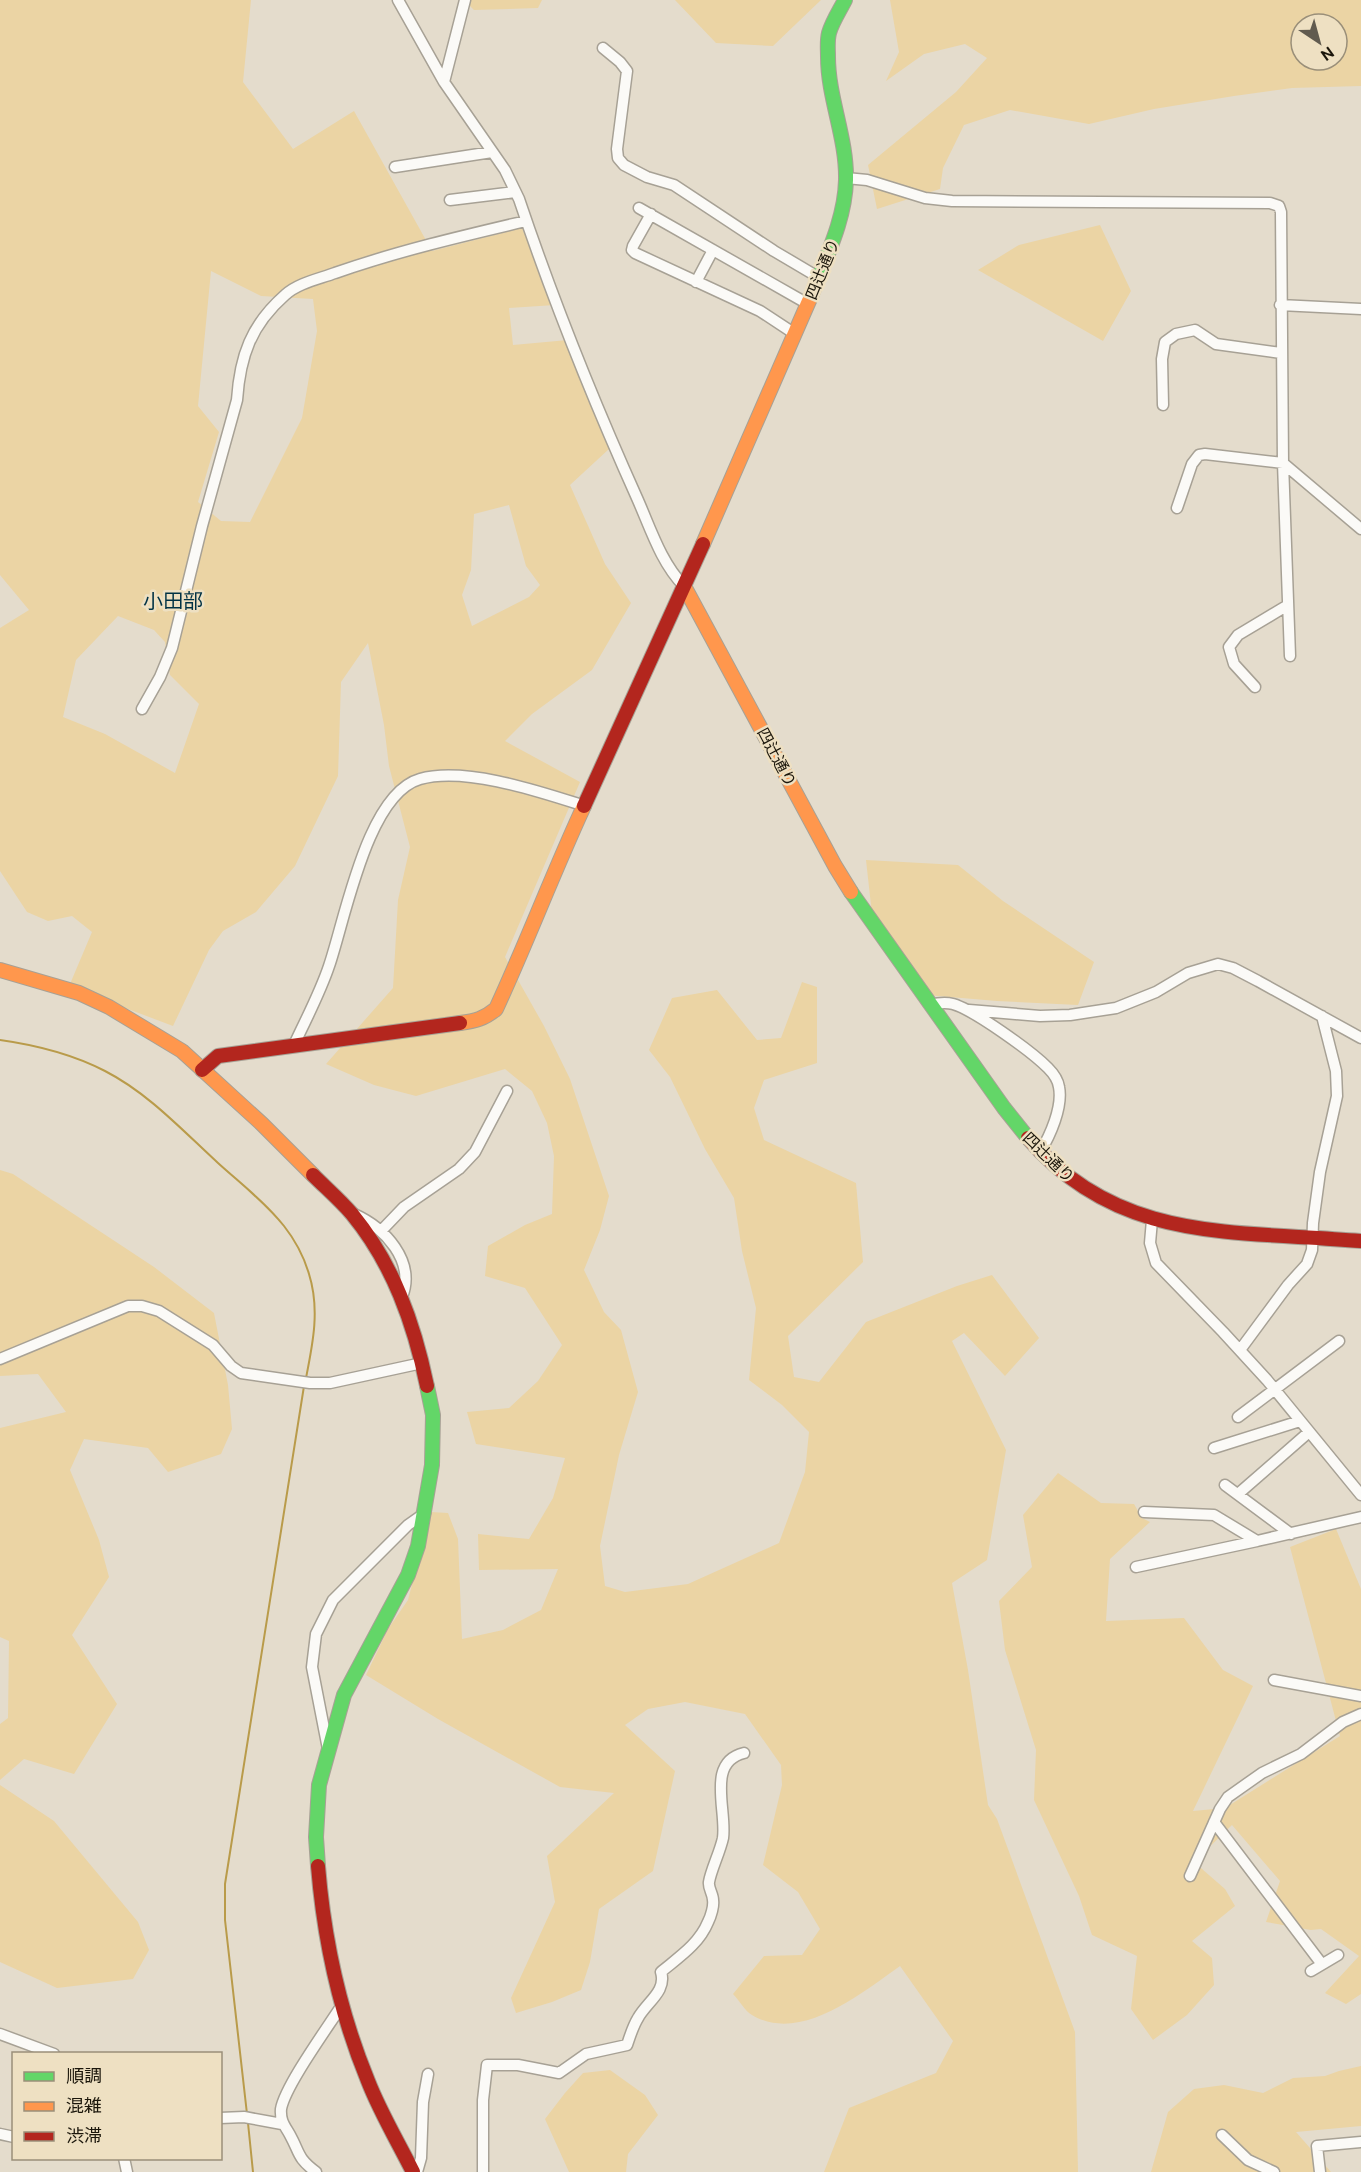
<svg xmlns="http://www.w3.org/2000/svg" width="1361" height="2172" font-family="Ubuntu,'Noto Sans JP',sans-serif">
<rect width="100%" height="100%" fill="#e4dccc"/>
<!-- green -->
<path fill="#ebd4a4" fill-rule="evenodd" d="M0,0H251L243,82L293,149L354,111L432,251L522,228L555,305L509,308L513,345L568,340L609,449L570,485L605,564L631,603L592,670L532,714L505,741L580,782L505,957L544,1026L570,1079L609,1196L600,1230L584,1270L604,1312L621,1330L638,1392L619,1455L600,1546L605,1586L625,1592L688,1584L779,1543L805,1472L809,1432L782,1405L749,1380L756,1308L742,1251L734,1198L705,1149L670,1077L649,1050L672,998L717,990L757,1040L781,1038L802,982L817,987V1063L764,1080L754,1108L764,1140L856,1183L863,1262L788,1336L794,1377L819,1382L866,1322L957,1286L992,1275L1039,1338L1005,1376L964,1333L952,1341L1006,1450L987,1560L952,1583L968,1670L988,1805L997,1819L1075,2032L1078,2172H824L849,2108L936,2073L953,2041L900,1966C862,1993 800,2044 752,2015C745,2011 739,2000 733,1994L764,1956L802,1955L820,1929L798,1892L763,1865L782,1785L781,1765L745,1714L685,1702L648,1709L625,1725L675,1771L653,1871L599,1909L590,1962L581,1990L552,2002L516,2013L511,1998L555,1902L547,1856L614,1793L560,1787L438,1719L366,1675L388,1629L408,1600L431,1512L448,1513L458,1539L462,1639L503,1630L541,1610L558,1569L479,1570L478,1534L529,1539L553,1498L565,1458L476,1444L467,1412L509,1408L538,1381L562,1345L525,1288L485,1276L488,1246L525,1225L552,1214L554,1156L547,1123L532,1091L505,1069L416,1096L374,1085L326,1064L393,988L398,900L410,847L389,766L384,725L368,643L341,682L338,776L295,866L256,912L223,931L209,950L173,1026L91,995L70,984L92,932L72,916L48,921L27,912L0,871V628L29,610L0,575ZM211,271L261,296L313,299L317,331L302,418L250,522L221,521L198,502L219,432L198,406ZM509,505L526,566L540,585L529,597L472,626L462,595L471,570L474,514ZM118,616L154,630L165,642L170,675L199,704L175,773L105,734L63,717L76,660Z
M464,0H542L538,8L474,10Z
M675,0H821L773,46L716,43Z
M890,0H1361V86L1292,88L1234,96L1154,109L1089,124L1010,110L964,125L943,168L940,189L877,209L868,165L956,92L987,58L965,44L924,54L886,81L899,52ZM1301,24H1337V60H1301Z
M1100,225L1131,291L1103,341L978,270L1019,245Z
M866,860L958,865L1003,901L1094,962L1078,1005L997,1001L926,995L873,923Z
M0,1170L13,1174L154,1267L214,1313L228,1385L232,1429L221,1454L168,1472L148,1448L84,1439L70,1470L99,1540L109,1577L72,1635L117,1704L74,1774L24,1759L0,1780V1724L8,1718L9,1641L0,1637V1428L66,1412L38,1374L0,1376Z
M1058,1473L1101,1503L1134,1504L1142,1518L1150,1522L1110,1559L1106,1621L1184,1618L1223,1670L1253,1686L1193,1811L1225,1808L1340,1736L1290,1547L1336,1529L1361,1589V1994L1346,2004L1325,1993L1359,1956L1321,1929L1311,1930L1266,1922L1280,1881L1232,1825L1194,1862L1225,1889L1235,1906L1192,1941L1212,1958L1214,1985L1187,2015L1153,2040L1131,2009L1137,1956L1092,1935L1079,1896L1034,1800L1036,1750L1005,1650L999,1601L1032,1567L1023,1515Z
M0,1785L54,1821L138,1922L149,1950L133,1979L57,1988L0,1962Z
M1361,2066V2126L1296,2132L1331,2172H1151L1168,2112L1194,2089L1224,2085L1263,2093L1293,2078L1325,2076L1339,2071Z
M610,2070L645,2095L658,2115L628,2154L626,2172H569L545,2119L565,2093L583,2073Z"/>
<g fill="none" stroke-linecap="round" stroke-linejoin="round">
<!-- stream -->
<path stroke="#b99b4a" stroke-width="2" d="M0,1040C36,1045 72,1054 105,1071C148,1093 182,1130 218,1163C240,1183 265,1202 284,1226C295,1240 304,1257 309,1274C320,1309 313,1343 306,1378
M247,2114L225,1920V1884L304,1386
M248,2123L253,2172"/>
<defs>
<path id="street" d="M398,0L444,82L505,170L519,199C553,300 593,400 637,498C650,527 661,563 684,586
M603,48L620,62L627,71L617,149L618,158L624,165L647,177L674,185L774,251L818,277
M444,82L465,0
M395,167L492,152
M846,178L867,180L925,198L952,201L1270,203L1279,206L1281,212L1283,463L1290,656
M450,200L515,192
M639,208L808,304
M651,214L633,246L632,250L635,253L760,311L795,334
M696,282L713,250
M1280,305L1361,309
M1163,405L1162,359L1165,342L1176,334L1195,330L1216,344L1281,353
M1177,508L1192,464L1199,455L1205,454L1283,463L1361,529
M1255,687L1234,664L1229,647L1238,635L1288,605
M142,709L160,677L172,648L202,526L237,400C240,356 251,325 285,295C298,283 319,279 335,273C398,251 462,236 526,221
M930,1005C938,1003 945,1002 953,1004C974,1010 1031,1051 1048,1068C1053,1073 1058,1080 1059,1087C1063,1107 1050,1136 1040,1152
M969,1010L1040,1016L1070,1015L1116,1008L1156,992L1188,973L1218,964L1233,968L1258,981L1361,1038
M294,1045C306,1019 320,993 329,966C345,920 367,794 420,779C465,766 541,792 585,806
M354,1214C385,1228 416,1261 402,1297
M1152,1220L1150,1243L1156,1263L1223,1332L1267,1380L1361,1495
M381,1231L404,1207L459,1169L475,1152L507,1091
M1240,1350L1288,1285L1307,1264L1312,1250L1313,1223L1320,1172L1337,1096L1336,1071L1322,1016
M0,1359L128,1306H142L159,1311L213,1345L231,1366L241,1373L310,1383H330L422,1363
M1238,1417L1339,1341
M1214,1448L1300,1421
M1225,1485L1291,1534
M1238,1494L1309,1432
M1144,1512L1214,1515L1257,1541L1361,1517
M1136,1567L1257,1541
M1274,1680L1361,1696
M328,1749L312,1667L316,1634L333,1600L408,1525L425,1513
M1214,1822L1321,1963
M1190,1876L1220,1809L1228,1797L1262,1773L1301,1754L1343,1722L1361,1714
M1311,1971L1338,1955
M0,2034L54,2054
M220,2118L244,2117L282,2124
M0,2134L14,2137
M1222,2135L1248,2160L1274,2172
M124,2158L127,2172
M316,2172C297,2158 300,2153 290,2135C285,2126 280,2121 281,2109C285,2086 328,2027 342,2005
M417,2172L421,2158L423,2102L428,2074
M483,2172V2100L487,2065H518L559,2073L586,2054L627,2045C630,2036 633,2026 638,2018C647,2002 667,1991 661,1972C679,1957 699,1944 708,1922C711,1916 714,1906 713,1900C713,1894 708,1888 709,1882C711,1870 720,1852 723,1838C727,1810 706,1762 744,1753
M1320,2172L1317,2146L1361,2142"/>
<path id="fast" d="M812,294C826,257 845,220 846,180C847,138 828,98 828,57C828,49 827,41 829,33C832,22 840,10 845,0
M851,892L1004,1108L1028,1138
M318,1866L316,1837L319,1785L344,1695L408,1575L418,1546L432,1465L433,1415L427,1386"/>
<path id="slow" d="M703,544L812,294
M684,586L835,866L851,892
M0,970L79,993L109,1007L182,1051L262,1124L313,1175
M460,1023C475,1021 484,1019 496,1009C527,942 553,873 584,806"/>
<path id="jam" d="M584,806L703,544
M202,1070L218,1056L460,1023
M1028,1138C1119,1244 1235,1230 1361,1241
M313,1175C326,1188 340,1200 352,1214C393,1264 414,1323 427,1386
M318,1866C324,1939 340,2013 368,2081C380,2112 398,2142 413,2172"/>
</defs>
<!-- street casing -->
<use href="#street" stroke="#a7a195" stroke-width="13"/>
<!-- fast casing -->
<use href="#fast" stroke="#a7a195" stroke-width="16"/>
<!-- slow casing -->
<use href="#slow" stroke="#a7a195" stroke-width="16"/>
<!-- jam casing -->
<use href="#jam" stroke="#a7a195" stroke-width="16"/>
<!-- street -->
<use href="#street" stroke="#fbfaf7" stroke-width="10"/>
<!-- fast -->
<use href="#fast" stroke="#63d668" stroke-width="14"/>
<!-- slow -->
<use href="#slow" stroke="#ff974d" stroke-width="14"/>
<!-- jam -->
<use href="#jam" stroke="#b3261e" stroke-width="14"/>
</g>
<g text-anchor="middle" stroke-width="5" stroke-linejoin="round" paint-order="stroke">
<!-- street labels -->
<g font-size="16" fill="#1b160b" stroke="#eee0c2">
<text transform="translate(822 269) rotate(-68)" y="6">四辻通り</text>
<text transform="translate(777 757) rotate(62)" y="6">四辻通り</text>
<text transform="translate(1049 1157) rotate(44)" y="6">四辻通り</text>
</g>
<!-- quarter labels -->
<g font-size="20" fill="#003245" stroke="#eee0c2">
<text x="173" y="608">小田部</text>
</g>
</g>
<!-- legend -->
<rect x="12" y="2052" width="210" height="108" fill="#eee0c2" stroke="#9a8f79" stroke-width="1.5"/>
<rect x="24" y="2072" width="30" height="9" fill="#63d668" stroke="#9a8f79" stroke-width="1.5"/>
<text x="66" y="2082" font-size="18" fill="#1b160b">順調</text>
<rect x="24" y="2102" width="30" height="9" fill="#ff974d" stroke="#9a8f79" stroke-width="1.5"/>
<text x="66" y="2112" font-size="18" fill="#1b160b">混雑</text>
<rect x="24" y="2132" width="30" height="9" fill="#b3261e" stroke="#9a8f79" stroke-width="1.5"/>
<text x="66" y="2142" font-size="18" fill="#1b160b">渋滞</text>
<!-- north arrow -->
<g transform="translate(1319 42) rotate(144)"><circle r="28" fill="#eee0c2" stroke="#9a8f79" stroke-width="1.5"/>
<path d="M0-4.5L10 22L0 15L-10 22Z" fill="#615b4f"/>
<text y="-9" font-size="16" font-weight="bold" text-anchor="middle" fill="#1b160b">N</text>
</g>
</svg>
